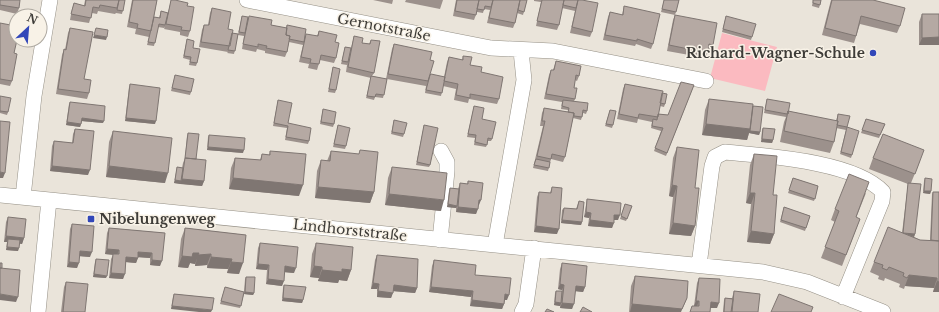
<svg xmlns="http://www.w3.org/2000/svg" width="939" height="312" font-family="'Libre Baskerville',serif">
<rect width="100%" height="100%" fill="#eae4da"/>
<!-- green -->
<path fill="#fbbac0" d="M722,33L777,47L765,91L710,78Z"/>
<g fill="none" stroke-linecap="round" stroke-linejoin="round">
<defs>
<path id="minor" d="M247,0L491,48L553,51L706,81
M0,195L763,272L807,282L883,312
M23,197L34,96L50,0
M440,240L447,171V162L441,151
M495,245L524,80L521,51
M699,265L712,166L715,157L725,152C766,156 854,161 883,192L882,201L843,297
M38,312L49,200
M522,312L526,304L534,248"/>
</defs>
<!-- minor casing -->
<use href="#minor" stroke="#959086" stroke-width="16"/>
<!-- minor -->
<use href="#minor" stroke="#fff" stroke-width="15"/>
</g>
<!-- wall -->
<path fill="#9c918c" d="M0,0L19,8L17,14L0,10Z
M85,0H125L122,14L116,13L115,14L98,11L97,14L92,13L89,23L70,20L72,9L74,3L84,6Z
M132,0H157L154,17L159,18L161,11L168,13L171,0L187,6L190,31L188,37L180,35V32L164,29L165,27L164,28L158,27L154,46L147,45L149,37L135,34L136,29L127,27Z
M373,0H393L392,4Z
M406,0H443L440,9L405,2Z
M456,0H527L523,15L517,13L515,23L513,28L487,23L490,10L484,9L483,13L477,12L474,20L453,16Z
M534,0H578L592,32L590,37L570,33L575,11L562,8L559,25L557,30L536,26L541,2L534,1Z
M664,0H679L675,15L661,12Z
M813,0H821L819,8L812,6Z
M831,0H873L900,26L897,33L860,24L854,43L822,35Z
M624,6L653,44L651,49L636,44L635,46L603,40L608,17L610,12L622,15Z
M212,8L228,29L232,33L238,34L242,16L271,25L286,28L287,25L305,36H317L319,31L335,42L336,58L334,63L320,60L317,70L308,68L309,64L299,62L303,45L289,42L287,52L285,57L265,53V51L257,49L256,52L242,49L244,36L238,35L234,54L227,53L228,52L199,47L202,30L204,25H208L210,13Z
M922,14H939V45H919V22Z
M675,15L713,45L711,50H708L706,58L667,51L673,20Z
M726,16L752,37L751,40L722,32Z
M0,23L14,53L12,81L10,86L0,84Z
M70,28L84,79L89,93L87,99L56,94L62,55L64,49L65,50L68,33Z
M354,36L362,43L369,44L371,40L374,73L372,76L386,79L392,49L394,44L430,60V75L444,77L447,62L449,57L462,60L463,56L470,65L481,72L499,99L497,104L469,99L468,103L454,100L456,89L443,86L441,96L425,93L426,86L387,79L383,98L375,97L374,100L366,98L371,78L346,72L347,65L341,64L345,47L351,48Z
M187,39L193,48L197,63L196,66L189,65L190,60L183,58Z
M556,61L579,76L577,81L575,80L574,88L575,99L574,101L587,111L586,114L583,113L581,120L573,118L565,157L563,162L551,159L548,171L533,168L543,126H540L542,113L544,108L568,112V110L561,109L562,102L544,99L549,75L551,70H553Z
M333,67L336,90L335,93L328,92Z
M175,75L191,92L190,95L171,91Z
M130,84L155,124L125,121L129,87Z
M625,84L662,93L665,104L664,107L660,106L658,114L668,115L694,85L666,156L654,151L661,131L651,128L652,122L638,119L637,123L617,119L623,89Z
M0,96L8,112L7,115L0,113Z
M709,99L753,106L760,132L759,135L749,133L747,140L702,135L705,110Z
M767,99L788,111L836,121L838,114L847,127L846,130L836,128L834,142L830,153L780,142L784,122L786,117L764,113Z
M278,100L288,123L309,141L308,144L285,140L287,128L273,126Z
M70,102L103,123L82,121L80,127L66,125L69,104Z
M474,106L492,139L491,141H488L486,147L474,145L475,138L467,137Z
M323,109L334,124L333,127L320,124Z
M610,110L613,125L612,128L605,126Z
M866,119L885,124L879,138L861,133Z
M394,120L404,134L403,137L391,134Z
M338,125L346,146L345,149L333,147Z
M424,125L430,165L429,167L416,165Z
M763,128L773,140L772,143L761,142L762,130Z
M75,129L88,175L50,171L52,146L54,141L72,143L73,134Z
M846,130L852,155L851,158L840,154Z
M113,131L165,183L106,177L109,142Z
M188,133L204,181L202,186L174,183L177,167L182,168L183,163L185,158L187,136Z
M209,135L243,153L207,150L208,137Z
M677,147L695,226L691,236L669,234L673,197L669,196L673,158Z
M270,151L299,196L229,189L231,168L235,158L260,160L262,154L269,155Z
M331,151L374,192L370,203L315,198L317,171L321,160L327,161Z
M754,154L774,234L770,244L747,242L751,204L746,203L750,165Z
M873,158L920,161L911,183L915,234L914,237L920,240H930L932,194L933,192H939V292H933L934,288L905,286L904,289L899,287L900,284L885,278L884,281L878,279L879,276L870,272L874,262L902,233L908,184L869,169Z
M392,167L441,211L385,205L388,178Z
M793,178L818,186L814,201L788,193Z
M925,178L931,191L930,194L923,193L924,181Z
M468,181L479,205H478L476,214L456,212V208L447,207L449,191L450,188L458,189L460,183L467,184Z
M552,187L557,234L534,232L537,197L539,192L550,193Z
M866,193L856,218L860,219L842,266L821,258L835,222L831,220L835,209Z
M587,199L618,220H614L612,228L588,226L589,218L584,217Z
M579,201L582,222L581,225L561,223L562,210L564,208L576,209Z
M625,204L632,206L626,221L620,219Z
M784,207L810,216L805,231L780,222Z
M8,217L24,238L22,244L19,243L18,251L6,250L7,242H4L6,222Z
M72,224L90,257L79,256L77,268L67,267L70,229Z
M109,228L165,233L160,266L150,265V258L138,257L136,263L126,262L123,279L109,278L111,259L113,255L105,254L107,233Z
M185,228L246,235L239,274L227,273L228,269L207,268V265L195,266V264L190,263L188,268L178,267L181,239Z
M260,243L294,273L284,272L282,286L266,284L267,270L256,269L258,248Z
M316,243L351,270L347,281L339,280L338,283L318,281L319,278L310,277L312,254Z
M377,255L417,288L415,293L393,291L391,298L377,297V289H371L375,260Z
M96,259L106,278L93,277L95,262Z
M434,260L475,275L507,300H505L504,304L502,309L470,306L471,297L429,292L432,266Z
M562,263L585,287L583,292L575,291L572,309L560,308V306L554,305L555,293L556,291H562V290L558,289L560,269Z
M635,276L681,312H629L631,286Z
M246,277L254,293L253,295L244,294L240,308L220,304L225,287L244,292L245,279Z
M699,278L717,308L694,306L697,283Z
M66,282L85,312H61L64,287Z
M284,285L303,300L302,303L282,301L283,288Z
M734,291L758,312H723L724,300L725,298H732Z
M174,294L214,298L171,309L173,297Z"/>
<!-- shaded-wall -->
<path fill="#7f7672" d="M94,35L107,37L106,40L93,38Z
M939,37V45H919L922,38Z
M82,118L104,121L103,123L81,121Z
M126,118L156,121L155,124L125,121Z
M67,122L81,124L80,127L66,125Z
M706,124L750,129L760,132L759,135L749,133L747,140L702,135Z
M762,139L773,140L772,143L761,142Z
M208,147L244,150L243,153L207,150Z
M52,166L90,170L88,175L50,171Z
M109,166L168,173L165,183L106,177Z
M0,172L5,173L3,178H0Z
M233,178L303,185L299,196L229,189Z
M182,179L204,181L202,186L180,184Z
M175,180L181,181L180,184L174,183Z
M672,185L677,186L673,197L669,196Z
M318,187L374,192L370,203L315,198Z
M924,191H931L930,194L923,193Z
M750,193H755L751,204L746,203Z
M389,194L444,200L441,211L385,205Z
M479,200H481L479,205H477Z
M448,204L457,206L456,208L447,207Z
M458,207L478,209L476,214L456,212Z
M586,212L591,213L589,218L584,217Z
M614,215H620L618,220H612Z
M562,220L582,222L581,225L561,223Z
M590,220L614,223L612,228L588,226Z
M673,223L695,226L691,236L669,234Z
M536,226L559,229L557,234L534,232Z
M751,231L774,234L770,244L747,242Z
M903,233L915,234L914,237Z
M6,236L24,238L22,244L8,242V239L7,242H4Z
M7,247L19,248L18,251L6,250Z
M107,249L119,250L117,255L105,254Z
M80,251L92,252L90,257L78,256Z
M138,252L152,253L150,258L136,257Z
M193,253H199L195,264L190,263L188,268L178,267L182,256Z
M211,254L207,265L195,266L198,255Z
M126,257L138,258L136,263L125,262Z
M211,257L232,259L228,269L207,268Z
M152,260L162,261L160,266L150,265Z
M69,262L79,263L77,268L67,267Z
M231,262L243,263L239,274L227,273Z
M258,264L269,265L267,270L256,269Z
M285,266L296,268L294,273L283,272Z
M314,266L322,267L319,278L310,277Z
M342,269L351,270L347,281L339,280L338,283L318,281L322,270Z
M111,273L125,274L123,279L109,278Z
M94,274L107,276L106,278L93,277Z
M909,275L937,278L934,288L905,286Z
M268,279L284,281L282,286L266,284Z
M937,281L939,282V292H933Z
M373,283L379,284L377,289H371Z
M560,284L564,285L562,290L558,289Z
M394,285L417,288L415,293L392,291Z
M576,286L585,287L583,292L574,291Z
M431,287L473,291L471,297L429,292Z
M378,291L393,293L391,298L377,297Z
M245,292L254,293L253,295L244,294Z
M0,294L18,297L16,302L0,300Z
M505,294L509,295L507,300H503Z
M283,298L303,300L302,303L282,301Z
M687,298L681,312H630L632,304Z
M472,300L504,304L502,309L470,306Z
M696,301H699L697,306H694Z
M555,302L561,303L560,306L554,305Z
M711,302L719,303L717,308H709Z
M562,303L574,304L572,309L560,308Z
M172,306L212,310L211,312H199L171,309Z"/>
<!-- building -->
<path fill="#b5a9a3" stroke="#7f7672" d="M0,0H20L19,8L0,5Z
M86,0H119L117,8L100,5L99,8L93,7L91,18L71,14L74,3L85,6Z
M119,0H125L123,11L117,10Z
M133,0H157L151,31L137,28L138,24L129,22Z
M171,0H175L188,3L187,6L194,7L190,31L181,30L182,27L166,24Z
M457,0H479L476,15L455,11Z
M479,0H493L491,7L485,6L484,10L477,9Z
M493,0H520L515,23L489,18Z
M520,0H527L524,12L518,10Z
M542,0H564L559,25L537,21Z
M564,0H578L576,8L563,5Z
M578,0H582L598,3L592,32L572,27Z
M664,0H679L676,12L662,9Z
M813,0H821L820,5L813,3Z
M832,0H873L905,8L900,26L861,16L856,36L825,28Z
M624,6L660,14L653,44L637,39V41L605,35L610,12L623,15Z
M212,8L231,12L228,29L233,30L230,46L201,42L204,25H209Z
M161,11L168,13L165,25L159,24L155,43L148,42L154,17L160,18Z
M922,14H939V37L922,38Z
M675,15L717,23L713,45L709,44L708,53L669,45Z
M242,16L248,17L245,33L239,32Z
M249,16L272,20L271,25L287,28L286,35L290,36L287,52L266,48L267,46L258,44V47L243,44Z
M726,16L756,24L752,37L723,29Z
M0,23L16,26V40H17L14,53L17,54L12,81L0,79Z
M287,25L306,29L304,42L289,39L290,36L286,35Z
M70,28L93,32L84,79L91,80L89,93L58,89L64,49L66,50Z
M96,28L108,30L107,37L94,35Z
M319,31L337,35L335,42L339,43L336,58L321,55L319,64L310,63L311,59L301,57L306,34L318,36Z
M232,33L238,34L235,51L228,50Z
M354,36L363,38L362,43L370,44L371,40L380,41L374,73L348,67Z
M187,39L194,41L193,48L200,49L197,63L190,62L191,57L184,56Z
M394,44L432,52L430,60L434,61L428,81L388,74Z
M345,47L351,48L348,62L342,61Z
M463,56L472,57L470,65L482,67L481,72L503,77L499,99L470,94V98L456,95L458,84L444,81L449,57L463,60Z
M556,61L581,66L579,76L576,75L574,88H577L575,99L546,94L551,70H554Z
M333,67L340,69L336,90L329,89Z
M431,74L445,77L442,93L426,90L430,75Z
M175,75L194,79L191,92L172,88Z
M371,76L387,79L384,95L376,94L375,97L367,96Z
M681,82L694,85L667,153L655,148L663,128L652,126L653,119L657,120L658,114L668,115Z
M130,84L160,88L156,121L126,118Z
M625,84L663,91L658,117L639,114L638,118L619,114Z
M662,93L667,94L665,104L660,103Z
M0,96L11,98L8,112L0,111Z
M709,99L753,104L750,129L706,124Z
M767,99L790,103L788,114V111L787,114L765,110Z
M278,100L292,103L288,123L311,128L309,141L286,137L288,126L274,123Z
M563,100L588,103L587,111L583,110L582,117L574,116V113L568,112L569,108L562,106Z
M70,102L105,106L104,121L82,118L81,124L67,122Z
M474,106L484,108L482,119L496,122L492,139L488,138L487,145L475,142L476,135L468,134Z
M753,106L763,107L760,132L750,131Z
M544,108L574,113L565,157L552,154L551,159L537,156L545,121H542Z
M323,109L336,112L334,124L321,122Z
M610,110L616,111L613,125L606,124Z
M788,111L838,121L834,142L784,131Z
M838,114L850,116L847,127L837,125L838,121H837Z
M866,119L885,124L880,135L862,130Z
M394,120L407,123L404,134L392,132Z
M0,121L10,122L5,173L0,172Z
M338,125L350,128L346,146L334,144Z
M424,125L438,128L430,165L417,162Z
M847,127L859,131L852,155L841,152Z
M763,128L775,129L773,140L762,139Z
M75,129L94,131L90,170L52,166L54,141L73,143Z
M113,131L172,138L168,173L109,166Z
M188,133L199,134L196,159L185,158Z
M883,134L924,150L915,174L873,158Z
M209,135L245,138L244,150L208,147Z
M677,147L699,150L695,188H699L695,226L673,223L677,186L672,185Z
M360,150L378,152L374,192L318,187L321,160L330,161L331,151L359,154Z
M270,151L306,154L303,185L233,178L235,158L261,160L262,154L270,155Z
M754,154L777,156L773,195H777L774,234L751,231L755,193H750Z
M185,158L206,160L204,181L182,179Z
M536,159L550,162L549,168L534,165Z
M177,167L183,168L181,181L175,180Z
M392,167L447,173L444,200L389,194Z
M849,174L869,182L856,217L860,219L846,255L825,247L839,211L835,209Z
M793,178L818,186L815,199L789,190Z
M925,178L932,179L931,191H924Z
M468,181L483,183L481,200H479L478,209L458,207L460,183L468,184Z
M908,183L921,184L915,234L903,233Z
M552,187L562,188L559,229L536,226L539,192L551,193Z
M450,188L459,189L457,206L448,204Z
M933,192H939V241L931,240Z
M587,199L621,203L620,215H614V223L590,220L591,213L586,212Z
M579,201L584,202L582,222L562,220L564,208L577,209Z
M625,204L632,206L627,219L621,216Z
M784,207L810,216L806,228L781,220Z
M8,217L26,219L24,238L6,236Z
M72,224L94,226L92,252L80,251L79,263L69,262Z
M888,227L920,240L939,241V282L937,281V278L909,275L907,278L903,276L904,273L889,267L887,270L882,268L883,265L874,262Z
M109,228L165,233L162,261L152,260V253L138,252V258L126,257L125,274L111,273L113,254H119V250L107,249Z
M185,228L246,235L243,263L231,262L232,259L211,257V254L198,255L199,253H193L192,257L182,256Z
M8,239L20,240L19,248L7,247Z
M260,243L298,247L296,268L285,266L284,281L268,279L269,265L258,264Z
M316,243L353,247L351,270L342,269V272L322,270V267L314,266Z
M377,255L418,259L417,288L394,285L393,293L378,291L379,284L373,283Z
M96,259L109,260L107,276L94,274Z
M434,260L476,265L475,275L511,278L509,295L505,294L504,304L472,300L473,291L431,287Z
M0,263H2V268H0Z
M562,263L587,266L585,287L576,286L574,304L562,303L564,285L560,284Z
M0,268L20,270L18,297L0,294Z
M635,276L688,281L687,298L682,309L632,304Z
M246,277H255L254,293L245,292Z
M699,278L720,279L719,303L711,302L710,312H690L692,306H699V301H696Z
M66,282L88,284L85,312H63Z
M284,285L306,287L303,300L283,298Z
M225,287L244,292L241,306L221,301Z
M556,291H562L561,303L555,302Z
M734,291L760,294L758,312H732Z
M174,294L214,298L212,310L172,306Z
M779,294L813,307L811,312H771Z
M725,298L733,299L731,312H724Z
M583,307L592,312H580Z
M547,309L554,312H545Z"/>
<!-- markers -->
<g fill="#3247b9" stroke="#f8f2e7" stroke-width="1.5">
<circle cx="873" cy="53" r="4"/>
<rect x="87" y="215" width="8" height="8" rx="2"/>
</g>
<g text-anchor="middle" stroke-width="3" stroke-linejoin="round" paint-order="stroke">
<!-- street labels -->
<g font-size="14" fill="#3e3c38" stroke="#f8f2e7">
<text transform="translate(384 27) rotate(11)" y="5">Gernotstraße</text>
<text transform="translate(350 230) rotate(6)" y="5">Lindhorststraße</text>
</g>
<!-- poi labels -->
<g font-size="14" font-weight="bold" fill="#3e3c38" stroke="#f8f2e7" text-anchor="end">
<text x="865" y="58">Richard-Wagner-Schule</text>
<text x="99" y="224" text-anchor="start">Nibelungenweg</text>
</g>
</g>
<!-- north arrow -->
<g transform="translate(28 28) rotate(26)"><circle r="19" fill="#f8f2e7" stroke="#aea9a1"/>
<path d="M0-3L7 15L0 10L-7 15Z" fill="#3247b9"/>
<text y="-6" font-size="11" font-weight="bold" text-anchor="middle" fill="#3e3c38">N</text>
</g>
</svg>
